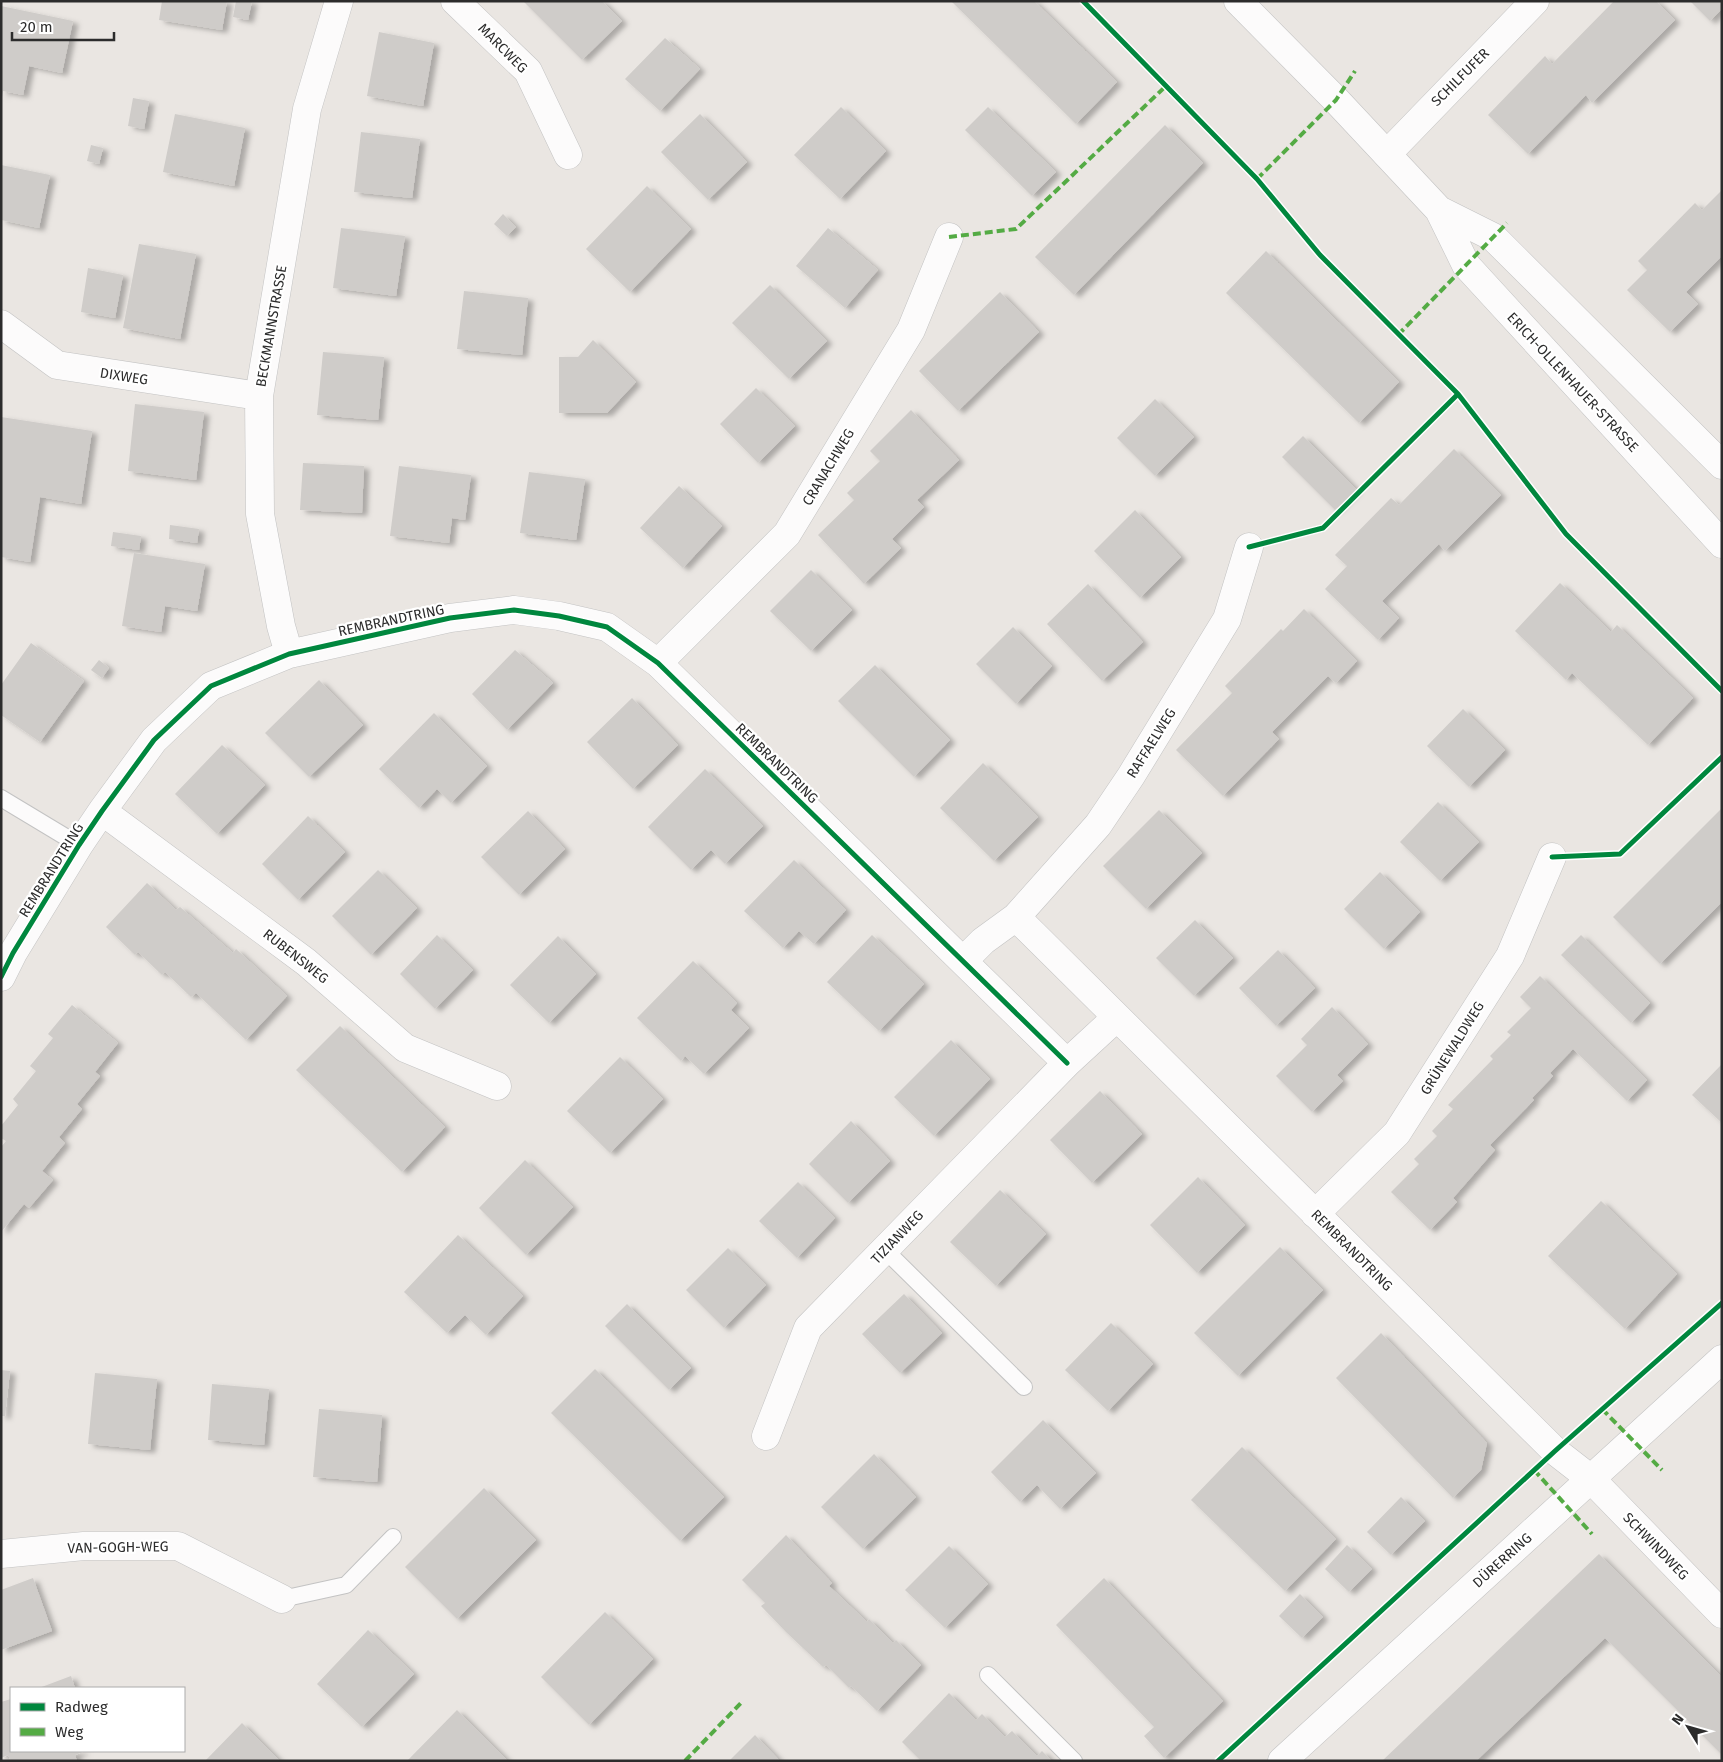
<svg xmlns="http://www.w3.org/2000/svg" width="1723" height="1762" font-family="'Fira Sans',sans-serif">
<defs>
<filter id="shadow"><feDropShadow dx="5.5" dy="3" stdDeviation="2.5" flood-color="#0004"/></filter>
</defs>
<rect width="100%" height="100%" fill="#eae6e2"/>
<!-- building -->
<path fill="#cfccc9" filter="url(#shadow)" d="M162,1H227L222,30L159,20Z
M236,1H252L248,20L233,17Z
M523,1H602L622,21L582,60Z
M951,1H1034L1117,82L1076,124Z
M1614,1H1656L1675,20L1592,103L1586,95L1528,154L1488,115L1545,56L1552,64Z
M1690,1H1722V9L1710,21Z
M1,6L73,21L62,73L29,66L23,95L3,91L2,98Z
M379,32L434,43L423,106L367,96Z
M665,38L700,69L660,111L625,79Z
M133,98L149,101L144,129L128,126Z
M841,107L886,151L840,199L794,155Z
M988,107L1056,172L1032,196L965,130Z
M175,114L245,128L234,186L163,172Z
M700,114L747,162L708,200L661,152Z
M1165,125L1203,163L1074,295L1035,257Z
M361,132L420,139L412,198L354,192Z
M91,145L103,148L99,164L87,161Z
M1,165L50,175L39,228L1,220Z
M647,186L691,229L630,292L586,249Z
M1722,190V256L1686,292L1698,304L1670,332L1627,290L1647,270L1638,261L1695,203L1702,210Z
M503,214L516,227L507,236L494,224Z
M341,228L405,236L396,296L333,288Z
M828,228L878,270L845,308L796,266Z
M139,244L196,254L180,339L123,328Z
M1266,251L1399,382L1359,423L1226,293Z
M88,268L123,275L115,318L81,312Z
M770,285L827,341L789,379L732,323Z
M464,291L528,298L522,355L457,349Z
M1000,292L1039,332L958,411L919,371Z
M593,340L636,382L607,413H559V357H578Z
M323,352L384,357L378,420L317,415Z
M756,388L795,426L758,463L720,424Z
M1155,399L1194,437L1155,476L1117,438Z
M135,404L204,412L196,480L128,471Z
M911,410L959,460L917,500L924,507L892,539L901,548L864,584L818,535L854,500L847,493L880,461L870,451Z
M1,417L92,431L81,504L40,497L30,562L1,557Z
M1303,436L1356,489L1335,510L1282,457Z
M1454,449L1501,495L1445,551L1439,544L1382,601L1399,618L1378,640L1325,589L1347,566L1335,555L1391,498L1399,505Z
M303,463L364,466L362,513L300,510Z
M399,466L471,475L465,520L452,518L449,543L390,536Z
M529,472L585,479L576,540L520,533Z
M679,486L722,526L683,568L640,528Z
M1135,510L1181,557L1140,598L1094,551Z
M170,525L199,529L197,543L169,539Z
M113,532L141,536L139,550L111,546Z
M134,553L205,564L197,611L165,606L161,632L122,626Z
M811,570L852,610L811,651L770,611Z
M1560,583L1611,632L1617,625L1693,698L1648,745L1572,673L1566,680L1515,631Z
M1088,584L1143,642L1102,681L1047,624Z
M1304,609L1357,661L1336,683L1328,676L1272,732L1279,739L1223,796L1176,750L1232,693L1225,686L1281,629L1283,631Z
M1013,627L1052,666L1016,704L976,664Z
M31,643L84,681L40,742L1,715V685Z
M515,650L553,683L507,730L472,694Z
M99,660L109,668L102,678L91,670Z
M875,665L950,740L914,777L838,701Z
M319,680L363,725L309,777L265,733Z
M632,698L678,745L633,789L587,742Z
M1463,709L1505,750L1469,787L1427,746Z
M434,713L487,766L451,803L437,789L419,808L379,769Z
M222,745L265,785L217,834L175,794Z
M983,763L1038,817L994,861L940,808Z
M705,769L763,826L725,864L711,850L691,870L648,827Z
M1438,802L1479,842L1440,881L1400,842Z
M1722,808V902L1660,964L1613,917Z
M1159,810L1202,853L1146,909L1103,866Z
M528,811L565,849L519,895L481,857Z
M308,816L345,852L298,900L262,864Z
M794,860L846,910L814,944L799,931L783,948L744,911Z
M378,870L417,908L371,955L332,916Z
M1380,872L1420,912L1384,949L1344,909Z
M147,883L176,910L180,907L233,953L236,949L287,996L246,1040L196,993L191,997L165,972L162,975L138,952L135,955L106,927Z
M1195,920L1233,958L1194,996L1156,958Z
M437,935L473,970L435,1009L400,974Z
M872,935L924,984L879,1031L827,982Z
M1581,935L1650,1003L1631,1023L1561,955Z
M558,936L596,974L549,1023L510,985Z
M1278,950L1315,988L1276,1026L1239,988Z
M693,961L737,1003L731,1010L749,1028L704,1074L685,1056L681,1061L637,1018Z
M1540,976L1647,1080L1627,1101L1573,1049L1550,1073L1553,1076L1532,1098L1534,1100L1490,1145L1495,1150L1453,1198L1457,1202L1430,1230L1391,1192L1419,1164L1414,1159L1437,1136L1432,1131L1453,1109L1448,1105L1493,1059L1490,1056L1511,1035L1507,1032L1531,1008L1520,997Z
M72,1005L118,1043L95,1072L100,1076L77,1104L82,1109L59,1137L65,1143L42,1171L53,1180L29,1208L24,1204L1,1232V1147L6,1141L1,1138V1126L18,1105L13,1099L36,1071L30,1066L53,1038L48,1034Z
M1332,1007L1368,1044L1337,1075L1343,1081L1312,1112L1276,1076L1307,1045L1301,1039Z
M340,1026L445,1127L402,1172L296,1070Z
M951,1040L990,1079L934,1136L894,1097Z
M620,1057L663,1099L610,1153L567,1111Z
M1722,1064V1123L1692,1095Z
M1100,1091L1142,1134L1092,1183L1050,1140Z
M851,1121L890,1161L848,1203L809,1164Z
M525,1160L573,1207L526,1255L479,1208Z
M1198,1177L1245,1225L1197,1273L1150,1225Z
M798,1182L835,1218L797,1258L759,1221Z
M1000,1190L1046,1234L996,1286L950,1242Z
M1601,1201L1677,1274L1625,1329L1548,1256Z
M458,1235L523,1296L486,1335L465,1315L447,1333L404,1292Z
M1280,1247L1323,1290L1238,1376L1194,1333Z
M728,1248L766,1285L724,1328L686,1290Z
M904,1294L942,1333L900,1373L862,1334Z
M627,1304L691,1368L669,1390L605,1326Z
M1111,1323L1153,1364L1108,1411L1065,1370Z
M1381,1333L1487,1443L1481,1470L1453,1498L1336,1378Z
M595,1369L724,1497L680,1541L551,1413Z
M1,1370L10,1371L5,1416H1Z
M95,1373L157,1379L150,1450L88,1444Z
M212,1384L269,1389L264,1445L208,1440Z
M319,1409L382,1415L377,1482L313,1477Z
M1043,1420L1096,1473L1060,1509L1037,1485L1020,1502L991,1472Z
M1242,1447L1336,1539L1285,1591L1191,1500Z
M874,1454L916,1497L863,1549L821,1507Z
M484,1488L536,1540L457,1619L405,1567Z
M1401,1497L1425,1521L1391,1555L1367,1532Z
M786,1535L832,1583L829,1586L867,1622L869,1619L893,1643L896,1640L921,1665L877,1711L851,1686L849,1688L826,1665L823,1667L786,1632L761,1606L765,1603L742,1580Z
M1347,1545L1372,1569L1349,1592L1325,1569Z
M949,1546L988,1584L945,1628L905,1590Z
M1599,1554L1722,1677V1755L1605,1638L1476,1761H1382Z
M33,1578L52,1631L1,1650V1590Z
M1104,1578L1223,1701L1164,1758L1144,1736L1154,1727L1056,1625Z
M1300,1594L1323,1617L1302,1638L1279,1616Z
M605,1612L653,1659L589,1725L541,1677Z
M368,1630L414,1674L362,1727L317,1684Z
M71,1676L75,1688H39Z
M949,1693L976,1720L982,1714L1005,1737L1012,1731L1037,1756L1042,1751L1052,1761H921L902,1742Z
M11,1699V1751H85L75,1755L77,1761H11L8,1755L1,1758V1702Z
M457,1710L508,1761H407Z
M242,1723L280,1761H205Z
M755,1735L780,1761H729Z"/>
<g fill="none" stroke-linecap="round" stroke-linejoin="round">
<defs>
<path id="service" d="M1,798L79,845
M885,1250L1024,1387
M282,1599L346,1585L393,1537
M988,1675L1074,1761"/>
<path id="minor" d="M455,1L528,71L568,155
M1387,154L1535,1
M1,324L57,365L259,396
M289,654L281,626L260,514L259,396L307,109L339,1
M658,663L787,534L911,330L949,237
M102,811L306,962L405,1048L497,1086
M1016,917L1555,1451L1591,1479L1722,1614
M963,961L983,941L1016,917L1098,825L1131,776L1227,619L1249,547
M1,977L13,953L79,845L102,811L154,740L211,686L289,654L450,618L514,610L559,616L607,627L658,663L1067,1063
M1315,1214L1397,1133L1510,956L1552,857
M766,1436L808,1328L1067,1063L1117,1017
M1,1554L84,1546H178L282,1599
M1282,1761L1722,1359"/>
<path id="tertiary" d="M1238,1L1336,100L1439,210L1466,265L1722,544
M1439,210L1493,237L1722,465"/>
</defs>
<!-- service casing -->
<use href="#service" stroke="#c3c3c3" stroke-width="18"/>
<!-- minor casing -->
<use href="#minor" stroke="#c3c3c3" stroke-width="29"/>
<!-- tertiary casing -->
<use href="#tertiary" stroke="#c3c3c3" stroke-width="29"/>
<!-- service -->
<use href="#service" stroke="#fcfbfb" stroke-width="16"/>
<!-- minor -->
<use href="#minor" stroke="#fcfbfb" stroke-width="28"/>
<!-- tertiary -->
<use href="#tertiary" stroke="#fcfbfb" stroke-width="28"/>
<!-- quiet -->
<path stroke="#54ab44" stroke-width="4" stroke-dasharray="8 4" stroke-linecap="butt" d="M1257,179L1336,100L1355,71
M949,237L1016,229L1167,85
M1398,335L1507,223
M1602,1409L1662,1470
M1534,1470L1592,1534
M685,1761L742,1702"/>
<defs>
<path id="cycleway" d="M1083,1L1257,179L1320,255L1458,394L1566,534L1722,691
M1249,547L1323,528L1458,394
M1552,857L1620,854L1722,757
M1,977L13,953L79,845L102,811L154,740L211,686L289,654L450,618L514,610L559,616L607,627L658,663L1067,1063
M1218,1761L1555,1451L1722,1303"/>
</defs>
<!-- cycleway casing -->
<use href="#cycleway" stroke="#fff" stroke-width="8"/>
<!-- cycleway -->
<use href="#cycleway" stroke="#00873e" stroke-width="5"/>
</g>
<g text-anchor="middle" stroke-width="4.5" stroke-linejoin="round" paint-order="stroke">
<!-- street labels -->
<g font-size="14" fill="#2c2c2c" stroke="#fff">
<text transform="translate(503 48) rotate(45)" y="5">MARCWEG</text>
<text transform="translate(1460 77) rotate(-45)" y="5">SCHILFUFER</text>
<text transform="translate(271 326) rotate(-80)" y="5">BECKMANNSTRASSE</text>
<text transform="translate(124 376) rotate(9)" y="5">DIXWEG</text>
<text transform="translate(1573 382) rotate(47)" y="5">ERICH-OLLENHAUER-STRASSE</text>
<text transform="translate(828 467) rotate(-59)" y="5">CRANACHWEG</text>
<text transform="translate(391 620) rotate(-12)" y="5">REMBRANDTRING</text>
<text transform="translate(1151 743) rotate(-58)" y="5">RAFFAELWEG</text>
<text transform="translate(777 763) rotate(44)" y="5">REMBRANDTRING</text>
<text transform="translate(51 870) rotate(-58)" y="5">REMBRANDTRING</text>
<text transform="translate(296 956) rotate(38)" y="5">RUBENSWEG</text>
<text transform="translate(1452 1048) rotate(-58)" y="5">GRÜNEWALDWEG</text>
<text transform="translate(897 1237) rotate(-46)" y="5">TIZIANWEG</text>
<text transform="translate(1352 1250) rotate(45)" y="5">REMBRANDTRING</text>
<text transform="translate(1656 1546) rotate(46)" y="5">SCHWINDWEG</text>
<text transform="translate(118 1547) rotate(-1)" y="5">VAN-GOGH-WEG</text>
<text transform="translate(1502 1560) rotate(-42)" y="5">DÜRERRING</text>
</g>
</g>
<!-- border -->
<rect width="1723" height="1762" fill="none" stroke="#2c2c2c" stroke-width="5"/>
<!-- legend -->
<rect x="10" y="1687" width="175" height="65" fill="#ffffff" stroke="#ababab"/>
<rect x="20" y="1703" width="25" height="8" fill="#00873e" stroke="#ababab"/>
<text x="55" y="1712" font-size="15" fill="#2c2c2c">Radweg</text>
<rect x="20" y="1728" width="25" height="8" fill="#54ab44" stroke="#ababab"/>
<text x="55" y="1737" font-size="15" fill="#2c2c2c">Weg</text>
<!-- north arrow -->
<g transform="translate(1688 1727) rotate(307)" stroke="#ffffff" stroke-width="4" paint-order="stroke">
<path d="M0-4L9 19L0 12L-9 19Z" fill="#2c2c2c"/>
<text y="-8" font-size="14" font-weight="bold" text-anchor="middle" fill="#2c2c2c">N</text>
</g>
<!-- scale -->
<path d="M12 32v8h102v-8" fill="none" stroke="#2c2c2c" stroke-width="2.5"/>
<text x="20" y="32" font-size="15" fill="#2c2c2c" stroke="#ffffff" stroke-width="4" paint-order="stroke">20 m</text>
</svg>
